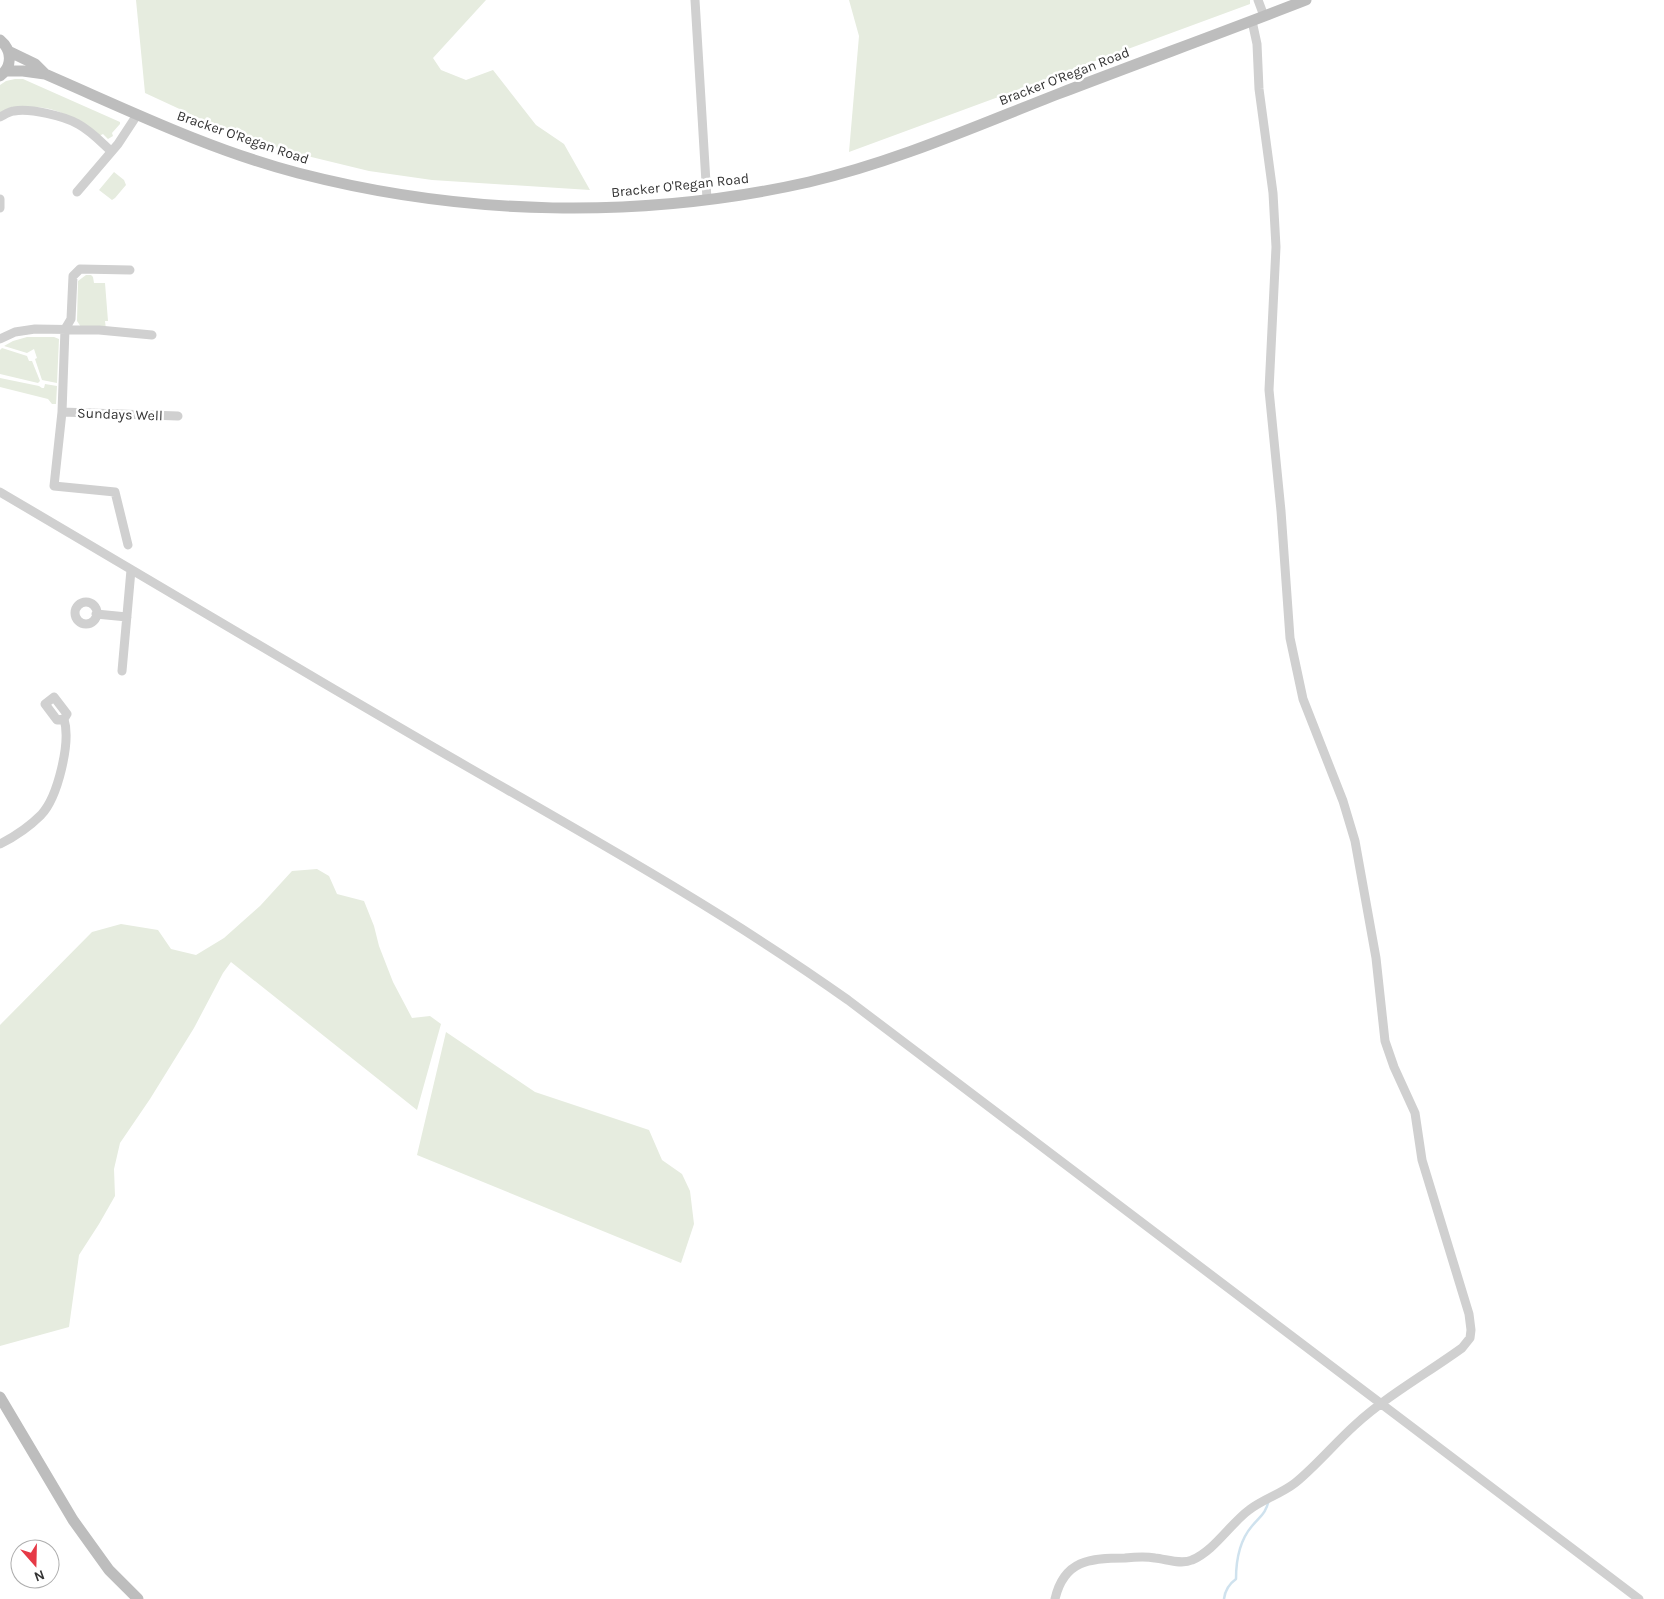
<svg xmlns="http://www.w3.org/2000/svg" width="1664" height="1599" font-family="Karla,sans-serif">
<rect width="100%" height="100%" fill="#fff"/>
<!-- green -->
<path fill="#e6ecdf" d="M136,0H486L433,58L441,70L466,80L493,70L536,125L564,144L590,190L432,180L369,171L299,154L240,137L145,93Z
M849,0H1250V4L849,152L859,36Z
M15,79H23L120,122V124L112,133L113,136L108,139L103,134L99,136C80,122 61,108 35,107C24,107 11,111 0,113V85L6,81Z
M114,172L124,180L126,185L115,198L112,200L99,190Z
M86,275H91L93,277L94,283H105L108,321H105L106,329L81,327L77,321L78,281Z
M27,337H54L59,339L57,383L42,380L35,359L37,358L34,349L27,353L4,346L13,341Z
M2,348L27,356L29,361H32L40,381L38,383L0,374V350Z
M0,378L39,386L42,388H44L45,384L57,386L56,404H52L48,399L0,387Z
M317,869L329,876L337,894L364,901L374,926L379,946L393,982L412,1018L430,1016L441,1024L417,1110L231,962L223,973L194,1028L150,1099L120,1143L114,1169L115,1196L99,1224L79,1255L69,1327L0,1346V1025L92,932L121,924L158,930L171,949L196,955L224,938L260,906L292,871Z
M446,1032L535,1092L649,1130L662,1160L682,1174L690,1191L694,1224L681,1263L417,1155Z"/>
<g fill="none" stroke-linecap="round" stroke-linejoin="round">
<!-- stream -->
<path stroke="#cfe2ee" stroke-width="2.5" d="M1224,1599C1225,1590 1229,1584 1236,1579C1236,1560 1240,1540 1252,1526C1261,1515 1265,1515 1269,1500"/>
<!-- street -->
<path stroke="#d0d0d0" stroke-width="9" d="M695,0L707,199
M1258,0L1264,16
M0,117C4,115 10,111 14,111C30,108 64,116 78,124C91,131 101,142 111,151
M77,192L118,144L137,115
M0,199V208
M0,339L15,332L35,329L99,330L152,335
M62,412L178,416
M0,492C144,577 288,663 433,747C573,828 716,906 848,1000L1639,1599
M128,545L115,492L54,486L62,412L65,329L71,319L73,276L80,269L130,270
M75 613a11 11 0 1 1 22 0a11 11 0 1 1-22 0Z
M96,614L127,617
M122,671L131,570
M54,697L67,714L64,719L57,720L45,704Z
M0,844C16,836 29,827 41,815C58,797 71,742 64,719
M1055,1599C1064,1560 1090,1558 1125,1558C1134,1557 1145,1556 1155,1558C1166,1559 1181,1565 1192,1560C1214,1551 1230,1524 1249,1510C1263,1499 1281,1494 1295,1483C1315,1467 1335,1443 1355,1425C1388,1395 1426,1374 1462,1348L1470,1338L1471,1330L1469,1314L1422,1160L1415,1113L1394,1067L1385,1041L1376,958L1355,841L1343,801L1303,699L1290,638L1281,511L1269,390L1276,247L1273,193L1259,89L1257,44L1252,21"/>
<!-- secondary -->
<path stroke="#bdbdbd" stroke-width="11" d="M0,40C12,50 13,66 0,76
M8,51L35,64L45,74
M6,71H23L45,74C128,110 210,150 298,173C464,216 641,220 809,182C895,162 976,126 1058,94C1141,62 1224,32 1306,0
M0,1397L73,1520L109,1570L138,1599"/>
</g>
<g text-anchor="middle" stroke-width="5" stroke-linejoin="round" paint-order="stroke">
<!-- street labels -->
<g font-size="14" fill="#333" stroke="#fff">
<text transform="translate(1064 76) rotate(-21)" y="5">Bracker O'Regan Road</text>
<text transform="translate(243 137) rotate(19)" y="5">Bracker O'Regan Road</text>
<text transform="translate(680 185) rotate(-6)" y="5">Bracker O'Regan Road</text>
<text transform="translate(120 414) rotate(2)" y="5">Sundays Well</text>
</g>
</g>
<!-- north arrow -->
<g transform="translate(35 1564) rotate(160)"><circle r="24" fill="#ffffff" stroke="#adadad"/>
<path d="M0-4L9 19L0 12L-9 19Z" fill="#e63946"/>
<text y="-8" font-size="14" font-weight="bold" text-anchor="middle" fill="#333333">N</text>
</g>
</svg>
